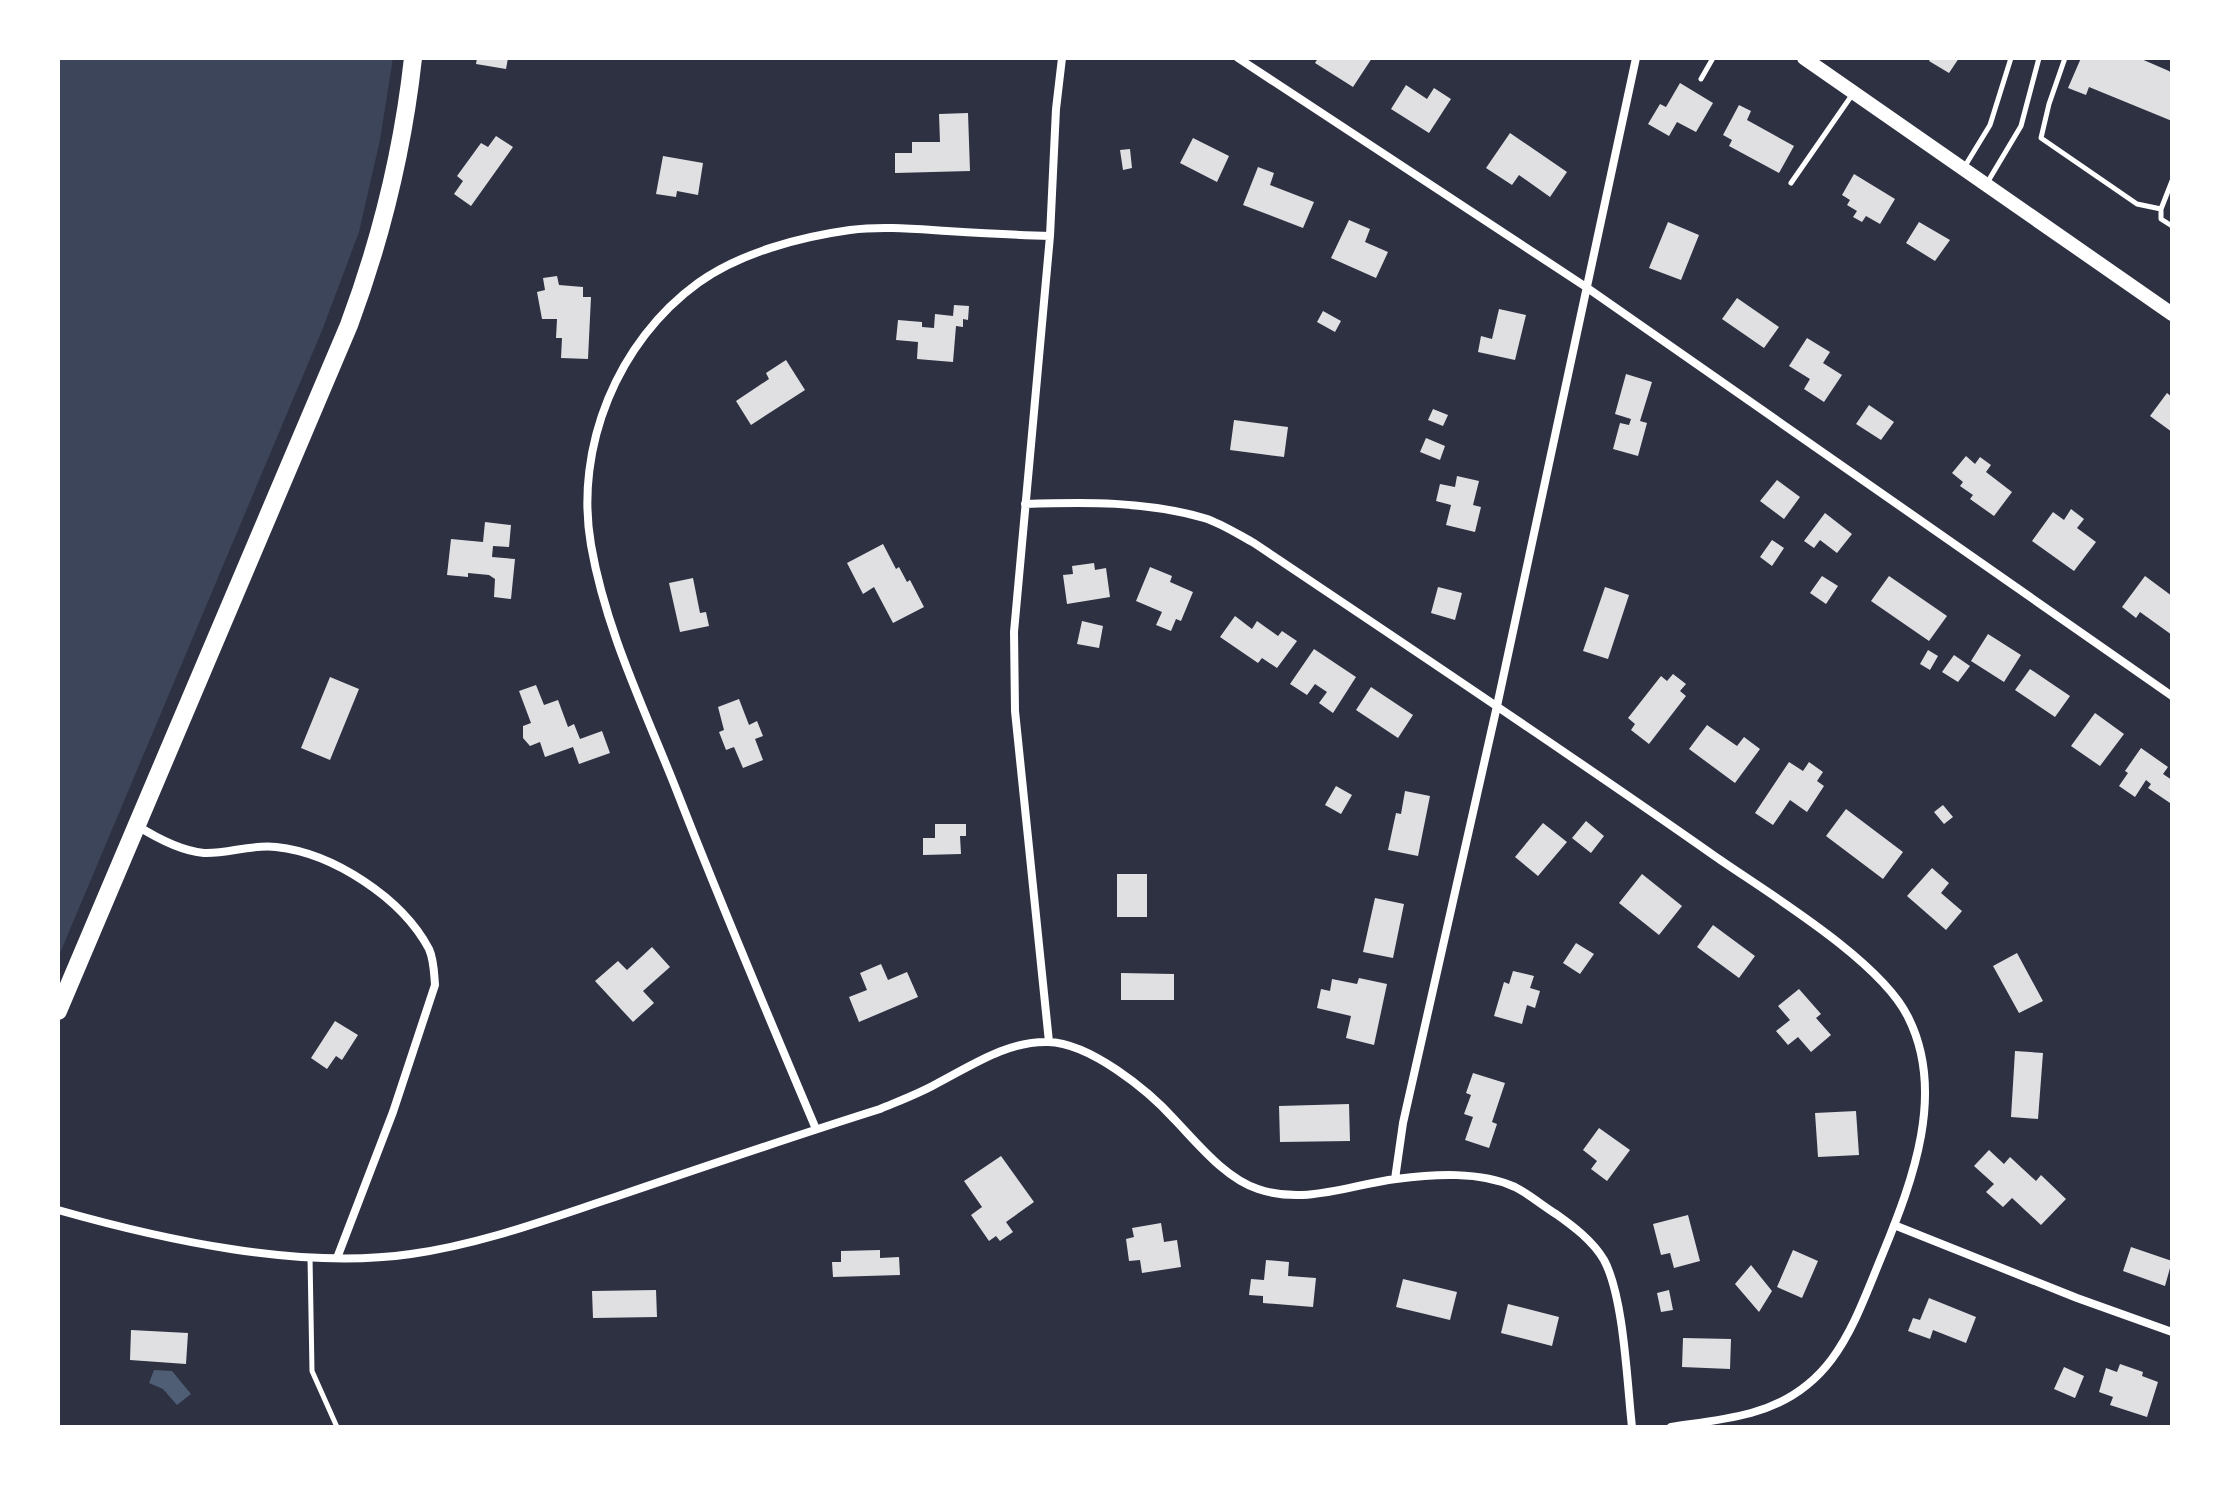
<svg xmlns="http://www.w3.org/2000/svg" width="2230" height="1485" font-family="'Fira Sans',sans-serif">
<rect width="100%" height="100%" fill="#2d3142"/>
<!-- green -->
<path fill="#3c4559" d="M58,58H393L380,140L359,232L323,328L58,958Z"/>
<!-- water -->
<path fill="#4f5d75" d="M154,1370L172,1371L191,1394L177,1405L163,1389L149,1383Z"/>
<!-- building -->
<path fill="#e0e0e3" d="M477,58H508L506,69L476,64Z
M1318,58H1372L1353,87L1315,63Z
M1931,58H1959L1949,73L1929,61Z
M2081,58H2139L2169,71L2172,74V121L2089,87L2086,95L2068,88Z
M1680,83L1713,103L1696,132L1677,122L1669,136L1648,124L1660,104L1666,107Z
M1406,85L1427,99L1434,88L1451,99L1429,133L1391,109Z
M1739,105L1751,111L1747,120L1794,146L1779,173L1729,146L1732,140L1723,135Z
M968,113L970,171L895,173V153H912V142H940L939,114Z
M1510,133L1567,172L1550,197L1519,175L1512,185L1486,168Z
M496,136L513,147L471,206L454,194L463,181L457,176L481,143L488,147Z
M1193,138L1229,156L1217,182L1180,163Z
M1130,149L1132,168L1123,170L1120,150Z
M663,156L703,163L698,195L677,191L676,197L656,194Z
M1258,167L1274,173L1270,185L1314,202L1303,228L1243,205Z
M1854,174L1895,199L1880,224L1866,216L1862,222L1853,217L1857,211L1847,205L1850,200L1842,195Z
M1349,220L1370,229L1365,242L1388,252L1376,278L1331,258Z
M1668,222L1699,235L1681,280L1649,268Z
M1919,222L1950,240L1935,261L1906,243Z
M557,276L559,285L583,287V297H591L588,359L561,358L562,338H556L557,319H542L537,292L545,290L543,278Z
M1737,298L1779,327L1764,348L1722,319Z
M954,305L969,306L968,320L963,319V327L956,326L953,362L917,359L918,342L896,340L898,320L922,322V327L934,328L935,314L953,316Z
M1499,309L1526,315L1515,360L1478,352L1481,336L1492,339Z
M1323,311L1341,321L1335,332L1317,322Z
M1807,338L1830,352L1823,363L1842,375L1824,402L1804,389L1810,379L1789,366Z
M786,360L805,390L751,425L736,401L769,379L766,373Z
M1626,374L1652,382L1640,421L1647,423L1638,456L1613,449L1620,423L1629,425L1631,419L1615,414Z
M2167,393L2172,397V432L2150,416Z
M1869,405L1894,422L1881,440L1856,424Z
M1433,409L1448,415L1443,426L1428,420Z
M1234,420L1288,427L1284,457L1230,450Z
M1426,438L1445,446L1440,460L1420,452Z
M1966,456L1975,464L1980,457L1991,465L1986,472L2012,492L1994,516L1970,499L1973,495L1960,486L1963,482L1952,473Z
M1457,476L1479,481L1473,505L1481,507L1475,532L1446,525L1451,505L1436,501L1440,484L1455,487Z
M1777,480L1800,497L1784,519L1760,501Z
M2071,509L2084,519L2077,528L2096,542L2074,571L2032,541L2053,512L2064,520Z
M1825,513L1852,534L1837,553L1820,540L1814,548L1804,541Z
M485,522L511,525L509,547L493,546L492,557L515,559L511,599L494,597L495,579L489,575L468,573V577L447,575L451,539L483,542Z
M1772,540L1784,548L1772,566L1760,557Z
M883,544L896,569L899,567L907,582L910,580L924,607L893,623L874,587L863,594L847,563Z
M1094,563L1095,570L1106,568L1110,597L1067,604L1063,575L1073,574L1072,566Z
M1150,567L1172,576L1170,582L1193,592L1181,621L1176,619L1171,631L1156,625L1162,612L1136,601Z
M1822,576L1838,586L1826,604L1810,593Z
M1889,576L1947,616L1929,641L1871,601Z
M2145,576L2172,596V635L2140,612L2136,618L2122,607Z
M693,578L700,613L706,612L709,626L680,632L669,583Z
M1438,587L1462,593L1455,620L1431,613Z
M1605,587L1629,595L1608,659L1583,651Z
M1235,616L1252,629L1257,621L1278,636L1282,631L1297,641L1277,668L1262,658L1258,663L1220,637Z
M1082,621L1103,626L1099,648L1077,644Z
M1988,634L2021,655L2004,682L1971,661Z
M1314,649L1356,677L1333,713L1319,703L1327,692L1315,684L1307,695L1290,684Z
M1928,650L1938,656L1930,670L1920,664Z
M1954,655L1970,666L1958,682L1942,672Z
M2030,669L2070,696L2055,717L2015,690Z
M1673,674L1686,684L1680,691L1686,696L1649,744L1631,730L1635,724L1628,718L1661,676L1667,681Z
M330,677L359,689L330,760L301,748Z
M536,685L544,705L558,700L568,727L574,724L580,739L602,731L610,753L579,764L573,747L545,757L540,742L530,746L523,738V726L531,723L519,691Z
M1371,687L1413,715L1398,738L1356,710Z
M739,699L749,725L757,721L763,736L755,739L763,760L743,768L734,747L726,750L719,732L724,730L718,707Z
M2095,713L2124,734L2100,766L2071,746Z
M1707,725L1737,746L1744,737L1760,749L1735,783L1689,749Z
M2141,748L2168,767L2163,774L2172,780L2170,803L2148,788L2151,784L2146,780L2135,797L2119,786L2128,773L2125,771Z
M1789,762L1803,771L1809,762L1823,772L1817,781L1824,786L1807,812L1790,800L1773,825L1755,813Z
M1336,786L1352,795L1341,814L1325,805Z
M1405,791L1430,796L1418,856L1388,850L1396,813L1401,814Z
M1943,805L1953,817L1944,824L1934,812Z
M1846,809L1903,852L1883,879L1826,836Z
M1586,821L1604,836L1591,853L1572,838Z
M1543,823L1567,842L1538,876L1515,857Z
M935,824H966V836H960L961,854L923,855V838H935Z
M1932,868L1949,883L1941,893L1962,911L1946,930L1907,896Z
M1117,874H1147V917H1117Z
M1642,874L1682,906L1659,935L1619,903Z
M1375,898L1404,904L1393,958L1363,952Z
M1713,925L1755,956L1739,978L1697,947Z
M1576,943L1594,954L1580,974L1563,963Z
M652,947L670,967L643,991L654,1003L633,1022L595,981L618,961L627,970Z
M2017,953L2043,1001L2019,1013L1993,966Z
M881,964L888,980L907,972L918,997L859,1022L849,997L867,990L860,973Z
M1513,971L1534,976L1530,988L1540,991L1535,1008L1527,1005L1522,1024L1494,1016L1504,982L1509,984Z
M1121,973L1174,974V1000H1121Z
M1359,978L1387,984L1374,1045L1346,1038L1351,1016L1317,1008L1321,989L1330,991L1332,979L1357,984Z
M1799,989L1821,1014L1816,1018L1831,1035L1811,1052L1798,1037L1788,1045L1776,1031L1790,1020L1778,1006Z
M335,1021L358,1035L342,1060L336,1056L327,1069L311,1058Z
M2015,1051L2043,1053L2038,1119L2011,1117Z
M1473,1073L1505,1083L1492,1122L1497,1124L1489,1148L1465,1140L1473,1117L1464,1114L1471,1095L1466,1093Z
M1349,1104L1350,1141L1280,1142L1279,1106Z
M1856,1111L1859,1155L1818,1157L1815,1113Z
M1599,1128L1630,1150L1607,1181L1591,1169L1597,1161L1583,1150Z
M1989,1150L2004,1164L2010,1157L2036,1181L2041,1175L2066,1199L2041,1225L2012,1198L2003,1207L1986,1192L1994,1184L1974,1166Z
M1001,1156L1034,1202L1006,1222L1013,1232L1000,1241L996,1236L989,1241L971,1215L982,1207L964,1181Z
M1688,1215L1700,1261L1674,1268L1670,1253L1661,1255L1653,1224Z
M1161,1223L1164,1242L1177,1240L1181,1267L1142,1273L1140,1260L1129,1261L1126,1239L1134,1237L1132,1228Z
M2131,1247L2172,1261L2165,1286L2123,1271Z
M880,1250V1258L899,1257L900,1275L833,1277L832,1262H841V1251Z
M1793,1250L1818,1261L1802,1298L1777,1287Z
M1266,1260L1289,1262L1288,1276L1316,1278L1313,1307L1263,1303V1296L1249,1295L1251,1279L1264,1280Z
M1751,1265L1772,1291L1759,1312L1735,1284Z
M1403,1279L1457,1292L1450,1320L1396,1307Z
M656,1290L657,1317L593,1318L592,1291Z
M1669,1290L1673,1310L1661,1312L1657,1293Z
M1929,1298L1976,1317L1966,1343L1933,1330L1930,1339L1908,1331L1913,1318L1920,1320Z
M1508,1304L1559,1317L1552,1346L1501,1333Z
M131,1330L188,1333L186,1364L130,1360Z
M1683,1338L1731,1339L1730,1369L1682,1367Z
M2120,1364L2143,1372L2142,1376L2158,1382L2147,1417L2110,1405L2113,1397L2099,1392L2106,1368L2117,1372Z
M2064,1367L2084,1376L2075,1398L2054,1389Z"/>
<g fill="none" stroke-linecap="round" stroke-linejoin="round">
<!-- service -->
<path stroke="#fff" stroke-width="5" d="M2065,58L2049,104L2041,138L2137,204L2161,209L2172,181
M1701,79L1713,58
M1965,166L1990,125L2011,58
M1791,183L1852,95
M1987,183L2021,126L2039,58
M2161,209V219L2172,226
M310,1257L312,1371L337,1427"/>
<!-- minor -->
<path stroke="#fff" stroke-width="8" d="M1238,58L1586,287L2172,696
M1025,504C1085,502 1146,501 1204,518C1221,523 1239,535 1254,543C1409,647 1564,750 1716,857C1768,893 1881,961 1908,1017C1946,1092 1913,1180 1883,1253C1853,1325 1835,1390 1751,1413C1725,1420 1697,1423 1671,1427
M136,825C155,837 181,851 204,853C228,854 251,844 276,847C333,853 402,898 429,949C434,960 434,972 435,985L393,1112L337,1258
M1049,1042L1015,711L1014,632L1050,236L1056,109L1062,58
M816,1129C769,1018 722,907 678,794C646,712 606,632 591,545C574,447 618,341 698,283C740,253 799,237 850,230C882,226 915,229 947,231C981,233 1015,235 1050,236
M1395,1179L1403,1123L1497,706L1636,58
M58,1210C164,1240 300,1270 411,1254C482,1244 548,1219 615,1197C703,1167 791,1137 880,1109C899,1101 918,1094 936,1084C971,1066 1007,1041 1048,1042C1090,1043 1148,1090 1175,1120C1198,1144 1225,1178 1258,1189C1305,1205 1349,1185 1396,1179C1434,1174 1480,1171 1515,1187C1529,1194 1543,1206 1556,1214C1573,1226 1593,1241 1604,1260C1624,1297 1627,1383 1632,1427
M1894,1225L2077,1298L2172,1332"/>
<!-- secondary -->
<path stroke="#fff" stroke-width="14" d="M1804,58L2172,314"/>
<!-- trunk -->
<path stroke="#fff" stroke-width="18" d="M58,1011L349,325C381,239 403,149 413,58"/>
</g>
<!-- border -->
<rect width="2230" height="1485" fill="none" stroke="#ffffff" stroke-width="120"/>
</svg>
